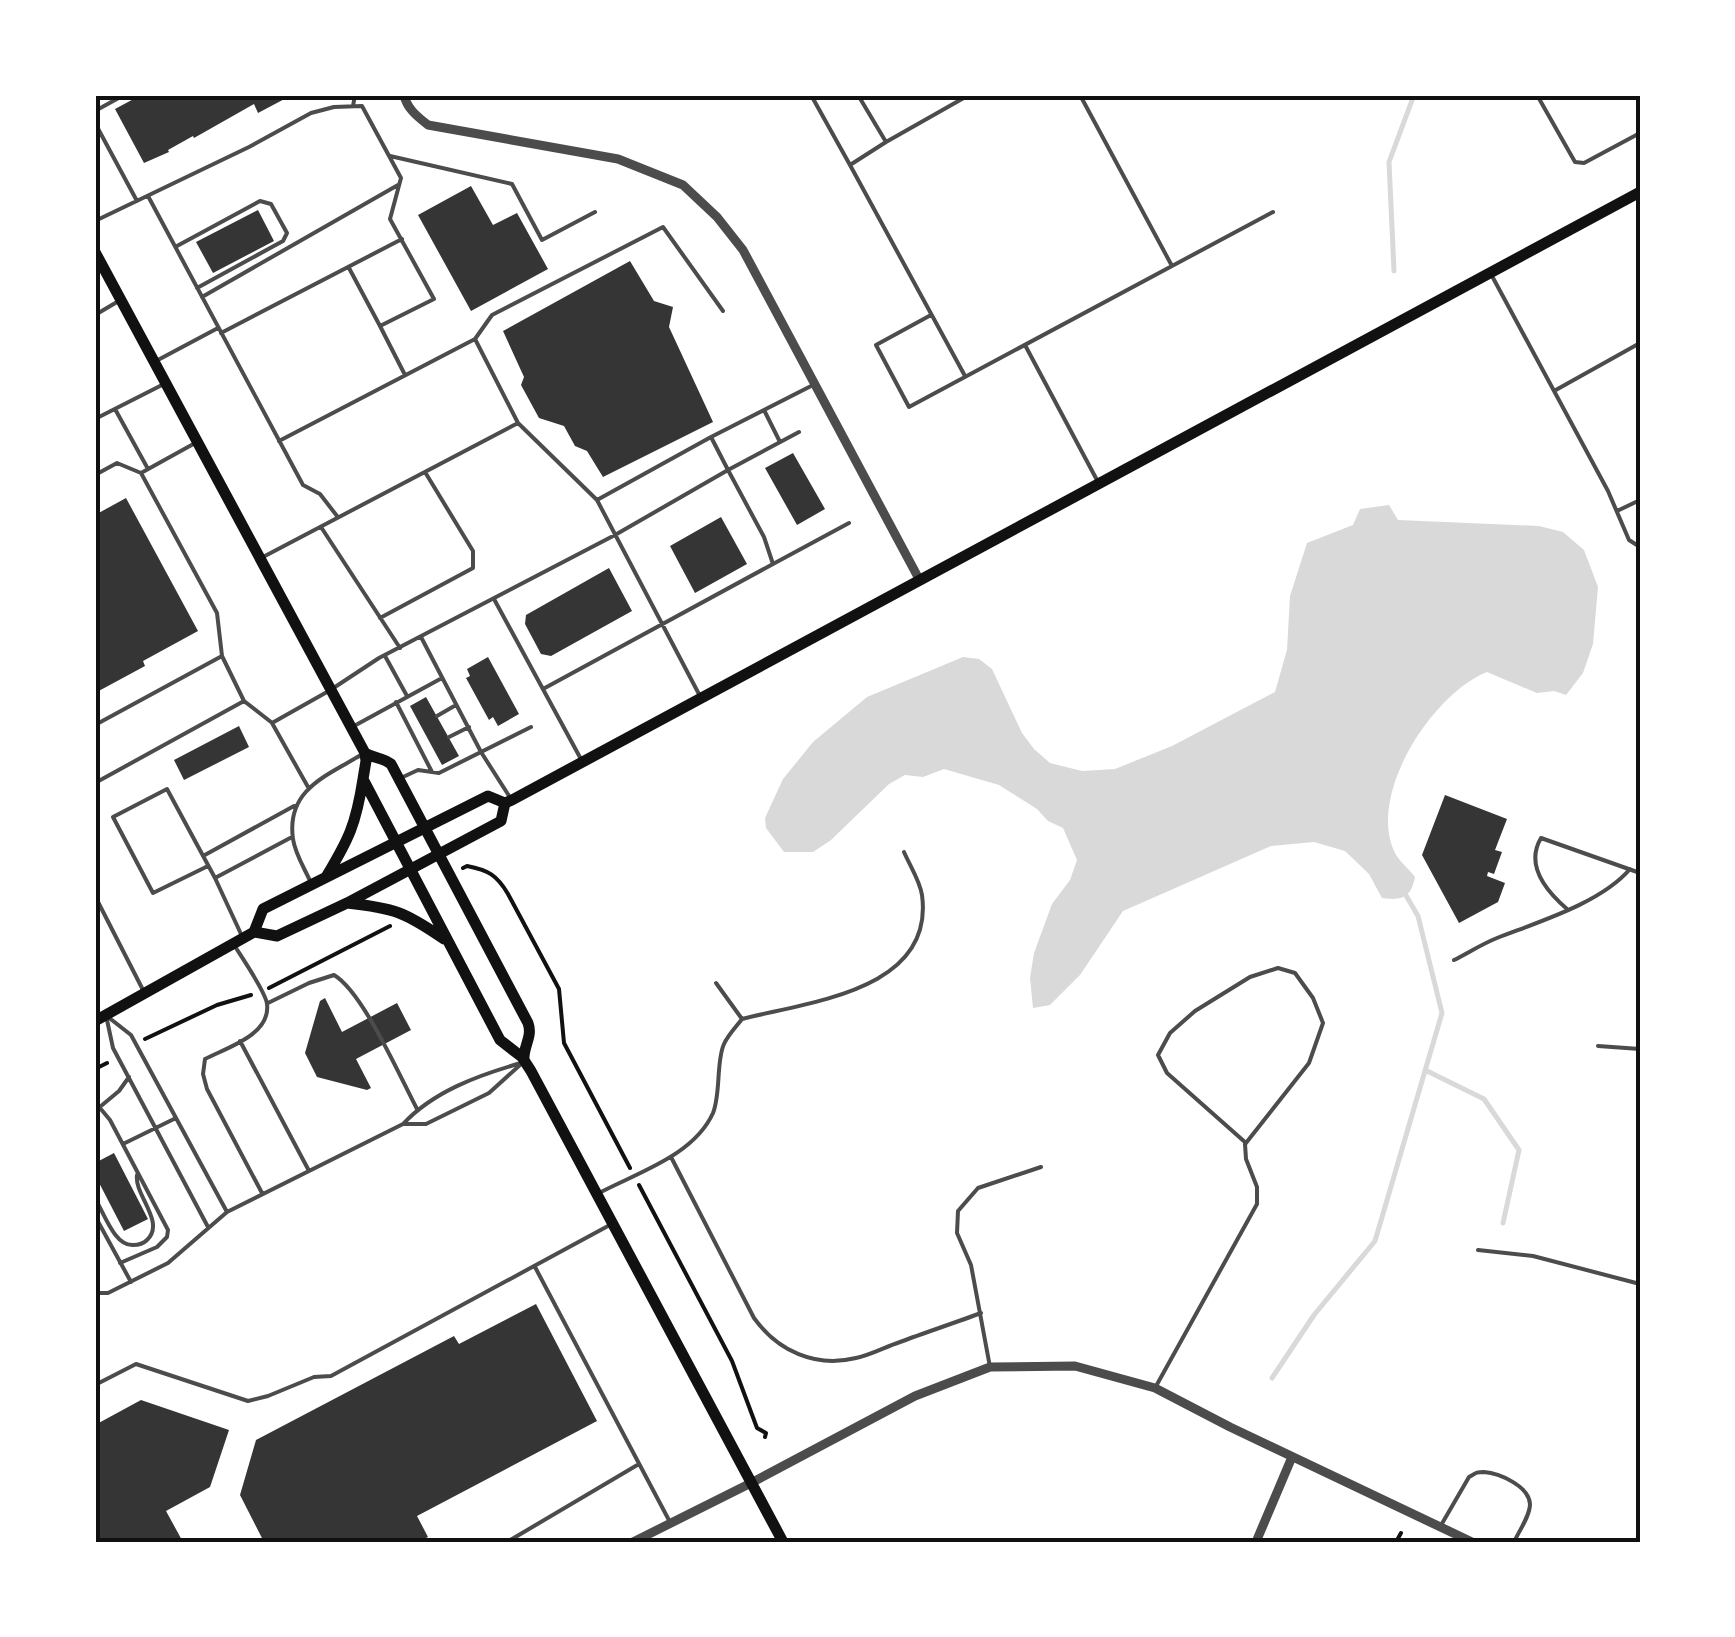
<svg xmlns="http://www.w3.org/2000/svg" width="1735" height="1637" font-family="Jost,sans-serif">
<rect width="100%" height="100%" fill="#fff"/>
<!-- water -->
<path fill="#d9d9d9" d="M1389,505L1398,520L1539,526L1563,532L1584,550L1598,587L1593,644L1583,673L1566,695L1554,691L1537,693L1487,672C1433,693 1366,795 1395,853C1399,861 1409,869 1415,877C1411,897 1403,901 1382,898L1369,874L1345,851L1314,842L1271,846L1123,911L1080,975L1050,1005L1033,1008L1030,978L1034,953L1052,904L1070,880L1077,860L1063,828L1048,821L1037,809L999,785L944,769L923,777L905,775L889,784L831,840L813,852H784L766,828L765,818L783,779L813,742L867,697L963,657L979,659L992,669L1022,733L1034,749L1050,763L1082,771L1115,769L1172,746L1275,692L1287,650L1290,596L1307,543L1353,525L1360,509Z"/>
<g fill="none" stroke-linecap="round" stroke-linejoin="round">
<!-- stream -->
<path stroke="#d9d9d9" stroke-width="5" d="M1394,271L1389,162L1414,95
M1425,1070L1484,1099L1519,1150L1503,1223
M1272,1378L1314,1315L1375,1241L1442,1013L1418,916L1404,892"/>
</g>
<!-- building -->
<path fill="#353535" d="M141,95H292L258,113L254,104L194,138L193,136L168,150L169,152L144,163L115,109Z
M471,186L493,225L517,213L548,269L471,311L418,215Z
M258,210L274,241L213,273L196,242Z
M630,261L654,301L673,307L669,327L713,422L603,477L587,451L575,446L564,426L539,418L521,385L524,377L503,331Z
M793,453L825,509L797,525L765,468Z
M126,498L198,631L143,661L145,666L95,693V515Z
M721,517L747,564L695,593L670,546Z
M609,568L632,611L551,656L541,654L525,624L526,615Z
M488,657L519,714L498,726L493,717L489,720L466,678L470,676L467,669Z
M426,697L459,756L442,765L410,706Z
M239,726L249,747L184,780L174,760Z
M1445,795L1507,819L1495,850L1502,852L1494,874L1488,872L1487,876L1505,883L1498,902L1459,923L1422,855Z
M325,998L342,1032L397,1003L411,1030L356,1059L371,1088L367,1090L317,1077L305,1053L320,1001Z
M114,1153L148,1219L124,1231L95,1175V1163Z
M536,1304L597,1421L417,1516L428,1537L418,1542H264L240,1495L256,1440L454,1336L459,1344Z
M141,1400L229,1430L210,1487L166,1511L183,1542H95V1425Z"/>
<g fill="none" stroke-linecap="round" stroke-linejoin="round">
<!-- path -->
<path stroke="#111" stroke-width="4" d="M463,868L467,866C488,870 497,875 508,894L559,989L564,1043L630,1168
M269,988L390,926
M145,1039L217,1005L251,995
M95,1069L107,1063
M639,1185L732,1361L757,1428L766,1433L765,1437
M1396,1542L1401,1533"/>
<!-- service -->
<path stroke="#4c4c4c" stroke-width="4" d="M811,95L850,165L886,142L858,95
M1537,95L1575,162L1584,163L1640,133
M353,106L355,95
M95,111L124,95
M95,123L137,201
M886,142L969,95
M390,156L512,184L542,240L595,212
M850,165L965,376
M148,196L303,485L320,494L337,516
M95,221L249,147L311,113L334,107L362,106L401,178L390,219L434,299L380,326L405,375
M177,246L260,201L271,204L287,233L283,241L197,288
M1172,266L1273,212
M349,268L380,326
M1492,276L1608,491L1629,540L1640,547
M202,297L398,185
M95,315L117,302
M931,315L876,345L909,407L1172,266L1080,95
M221,333L402,239
M475,339L492,315L663,227L723,311
M1025,345L1098,482
M156,361L218,328
M1554,391L1640,343
M115,409L148,469
M764,410L780,442
M95,419L162,385
M799,432L728,470L711,437L815,384
M279,441L475,339L518,423
M197,442L141,473L217,613L222,656L244,701L271,722
M95,475L117,463L141,473
M1617,511L1640,500
M321,527L400,648
M263,557L518,423L597,500
M773,564L849,523
M494,599L582,761
M380,618L473,568V551L425,472
M421,637L481,752L511,799
M385,656L407,696
M335,687L379,658L615,535L728,470L764,537L773,564L543,689
M701,698L597,500L711,437
M396,702L432,772
M437,716L456,705
M95,725L222,656
M354,726L442,678
M449,737L469,727
M403,777L418,770L439,773L531,727
M95,783L244,701
M308,787L272,723L327,692
M203,856L294,806
M208,866L153,893L113,817L167,789L215,878
M311,883C305,869 295,854 293,839C286,790 326,776 361,755
M95,896L143,990
M1567,909C1546,891 1525,865 1541,838L1640,873
M241,934L215,878L292,837
M236,948C243,959 266,993 267,1004C271,1035 226,1048 205,1059L203,1074L207,1089L262,1193
M1454,960C1468,953 1482,944 1497,938C1538,922 1601,903 1630,869
M716,983L742,1019
M268,1003L309,983L334,975C363,992 400,1077 417,1109
M108,1017L131,1035L227,1212
M107,1020L113,1048L208,1227
M240,1041L308,1169
M1598,1046L1640,1049
M100,1108L110,1120L168,1230L167,1237L157,1247L120,1263
M95,1111L119,1091L129,1077
M403,1124H426L489,1093L520,1065
M123,1144L176,1118
M671,1157L754,1318C778,1351 815,1368 856,1358C871,1355 885,1347 900,1342C927,1332 954,1323 981,1313
M601,1192C639,1172 694,1155 713,1113C721,1093 716,1061 724,1044C728,1035 736,1027 742,1019C808,1002 935,991 922,895C920,881 910,866 904,852
M95,1199C104,1212 114,1246 133,1245C139,1245 143,1244 147,1240C166,1222 134,1195 137,1175
M95,1216L131,1282
M1478,1250L1533,1256L1640,1284
M535,1267L671,1524
M95,1293H108L168,1263L227,1212L403,1124C434,1091 479,1075 521,1063
M990,1367L971,1265L957,1233L958,1211L978,1188L1041,1167
M95,1385L136,1364L248,1401L268,1396L314,1377L331,1376L608,1226
M1155,1388L1257,1204V1187L1246,1159L1245,1144L1246,1143L1309,1063L1323,1023L1313,998L1295,973L1278,968L1250,977L1195,1011L1170,1033L1158,1055L1167,1073L1246,1143
M1440,1527L1469,1477C1476,1473 1476,1472 1484,1472C1499,1473 1529,1486 1530,1504C1530,1516 1519,1531 1514,1542
M507,1542L639,1464"/>
<!-- minor -->
<path stroke="#4c4c4c" stroke-width="9" d="M404,95C407,109 418,117 428,125L618,159L683,185L717,217L743,250L919,579
M633,1542L751,1483L915,1396L990,1367L1075,1366L1155,1388L1230,1427L1472,1542
M1256,1542L1292,1457"/>
<!-- secondary -->
<path stroke="#111" stroke-width="11" d="M95,252L365,753L366,761L363,779L500,1040L522,1057L531,1071L783,1542
M365,753C373,758 384,758 391,764L528,1023C533,1037 523,1046 524,1060
M326,877C349,839 356,824 363,779
M347,903C394,908 405,912 444,939
M254,932L277,936L347,903L501,821L505,803L512,800L1640,192
M95,1021L254,932L263,909L488,796L505,803"/>
</g>
<!-- border -->
<rect width="1735" height="1637" fill="none" stroke="#ffffff" stroke-width="195"/>
<rect x="98" y="98" width="1540" height="1442" fill="none" stroke="#111" stroke-width="4"/>
</svg>
